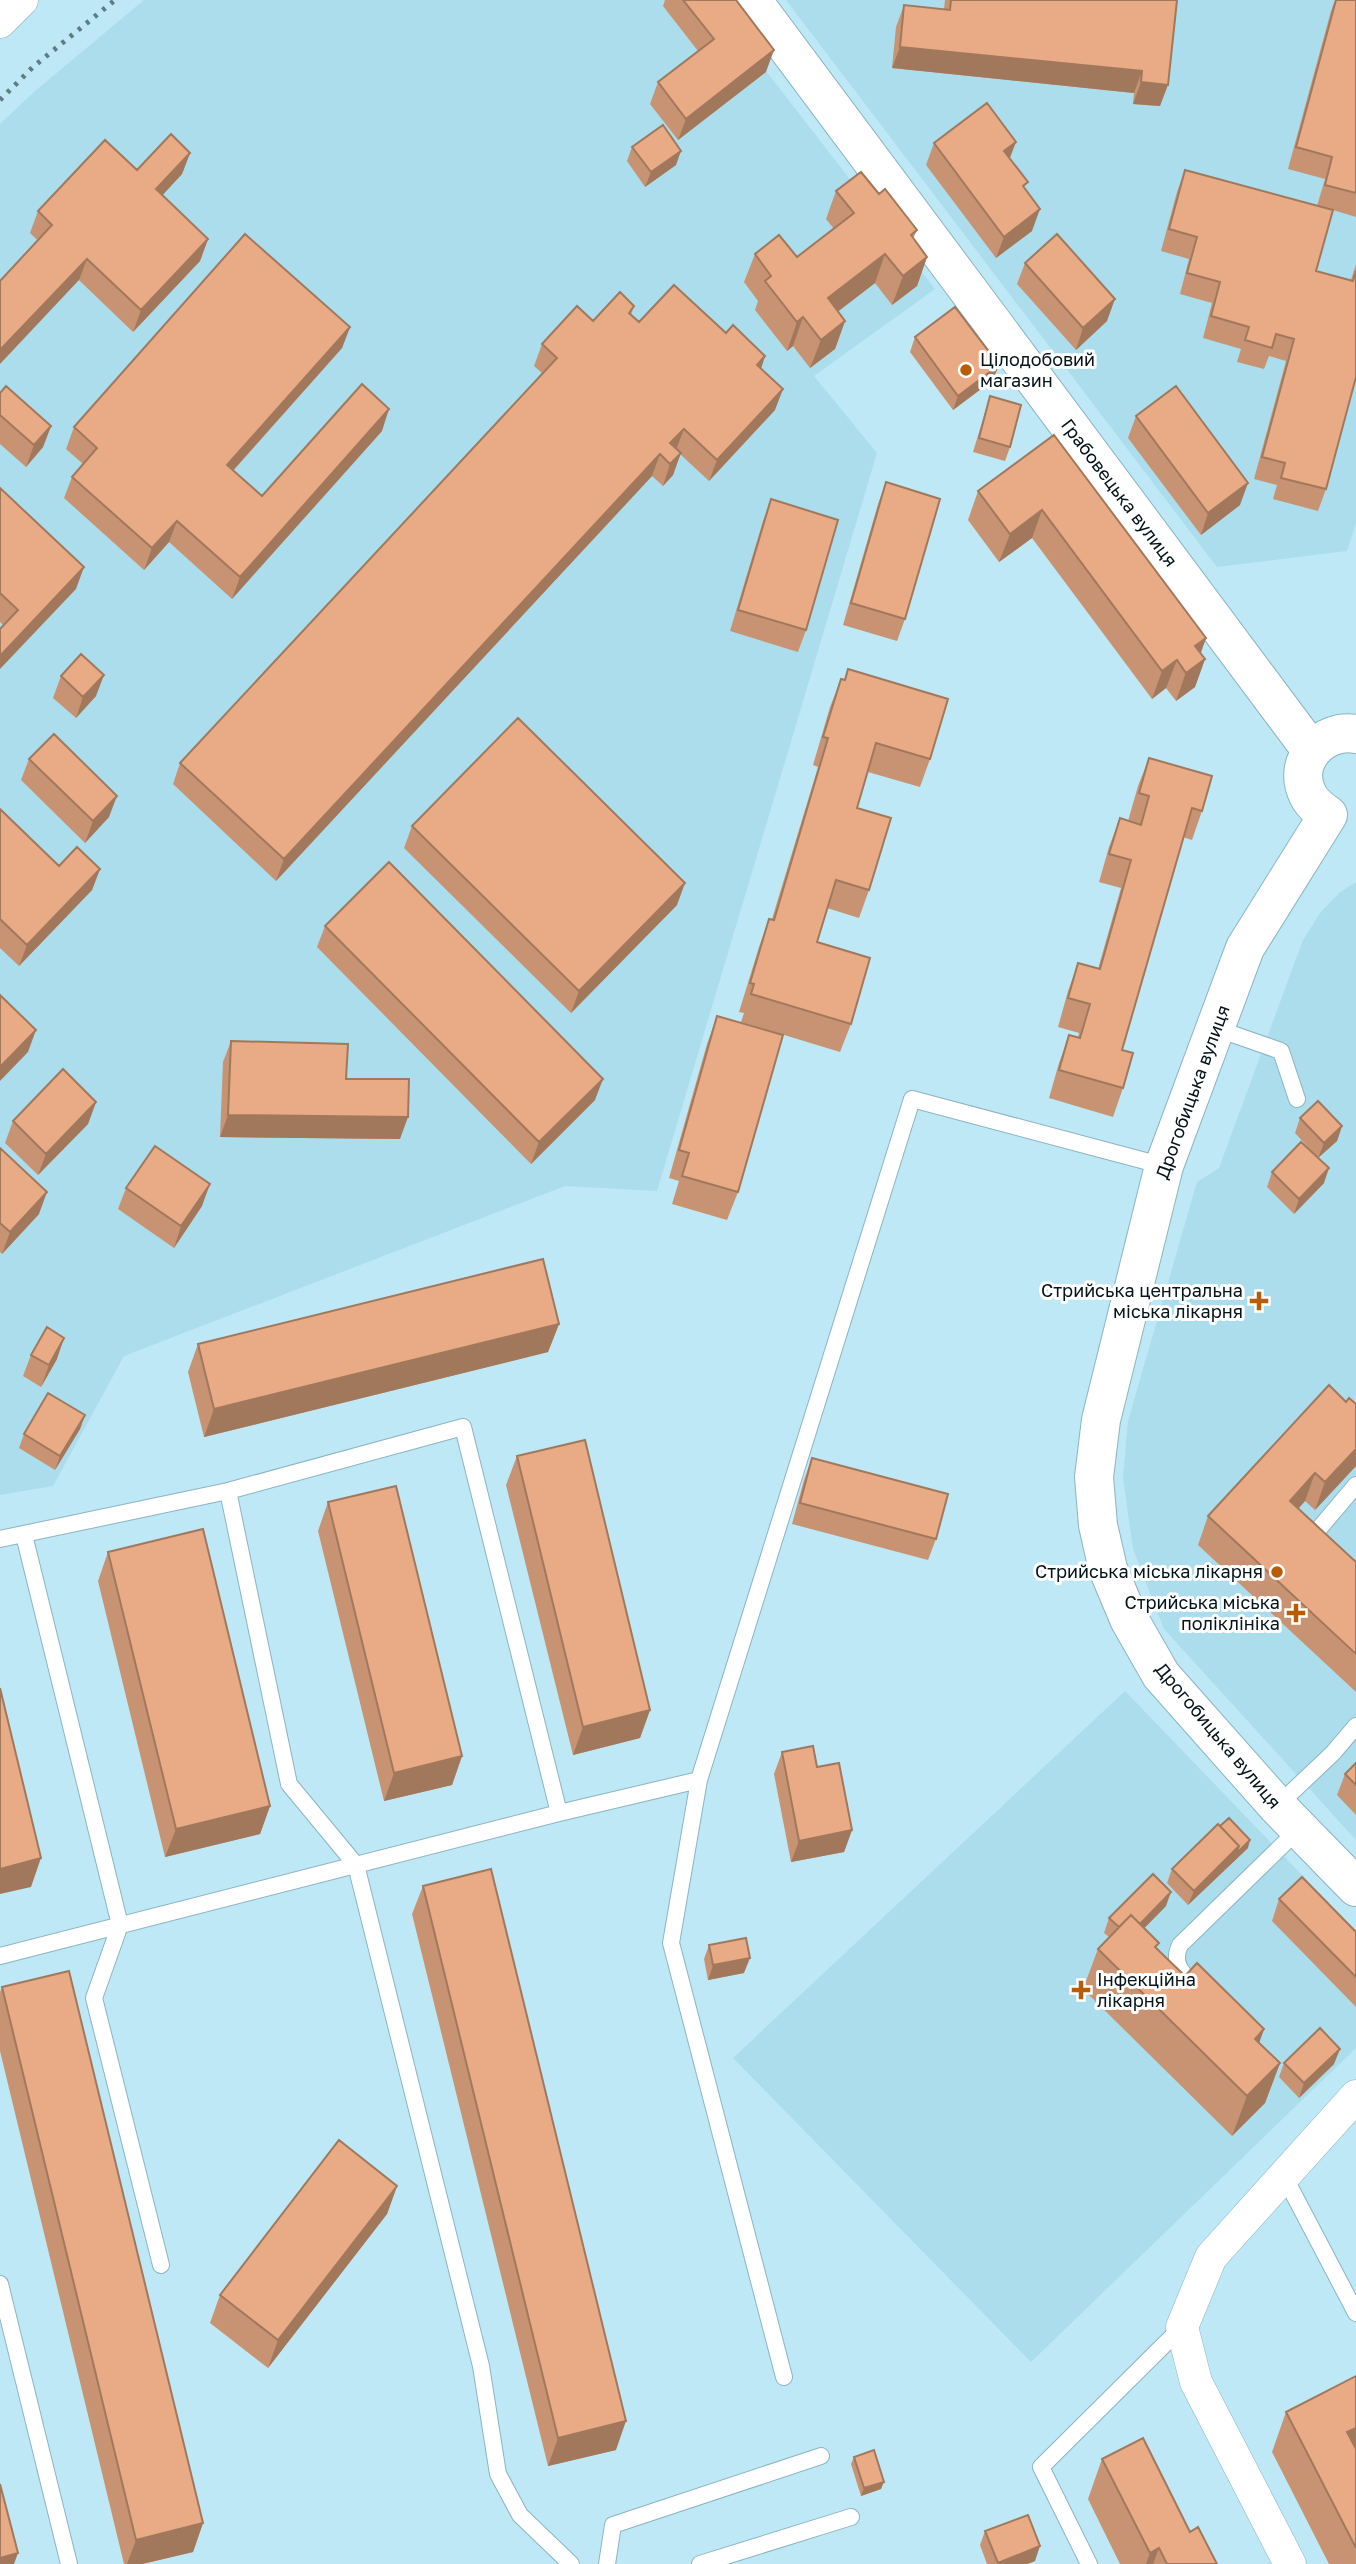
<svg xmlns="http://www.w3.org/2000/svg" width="1356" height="2564" font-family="'Golos Text',sans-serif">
<rect width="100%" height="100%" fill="#bee8f6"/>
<!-- built -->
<path fill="#abdded" d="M144,0H711L935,289L814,376L877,453L657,1191L565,1186L124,1356L53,1486L0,1495V124L35,91Z
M786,0H1356V523L1347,551L1217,567Z
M1356,882V1840L1164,1629L1133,1549L1123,1478L1128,1421L1197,1182L1219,1168L1303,940L1320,913L1339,893Z
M1125,1691L1356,1931V2048L1031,2362L733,2058Z"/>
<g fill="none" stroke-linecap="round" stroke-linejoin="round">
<defs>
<path id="service" d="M1215,1028L1281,1051L1297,1099
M228,1491L289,1784L356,1865L481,2366L498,2474L520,2515L571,2564
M24,1535L120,1925L94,1998L161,2265
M0,1539L228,1491L463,1427L559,1813
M1319,1543L1312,1537L1356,1485
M1277,1806L1333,1753L1356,1726
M0,1956L559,1813L699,1780
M1199,1990C1186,1976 1170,1966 1180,1945L1299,1829
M1283,2174L1356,2313
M0,2284L69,2564
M784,2377L671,1943L699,1780L912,1099L1164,1166
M607,2564L613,2525L821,2456
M700,2564L851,2517
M1089,2564L1041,2467L1182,2327"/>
<path id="minor" d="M0,22L22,0
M1290,2564L1196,2382L1182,2327L1211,2257L1356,2096"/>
<path id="tertiary" d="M752,0L1311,750"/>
<path id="secondary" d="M1356,734C1322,728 1291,762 1308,795C1312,804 1320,809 1328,815L1245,948L1164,1166L1101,1420L1094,1477L1098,1525L1108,1569L1129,1619L1161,1675L1277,1806L1356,1887"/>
</defs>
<!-- service casing -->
<use href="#service" stroke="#8cb4c1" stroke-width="18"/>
<!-- minor casing -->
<use href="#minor" stroke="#8cb4c1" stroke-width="33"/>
<!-- tertiary casing -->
<use href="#tertiary" stroke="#8cb4c1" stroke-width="40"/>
<!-- secondary casing -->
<use href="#secondary" stroke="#8cb4c1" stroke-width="40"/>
<!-- service -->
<use href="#service" stroke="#fff" stroke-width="16"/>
<!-- minor -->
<use href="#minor" stroke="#fff" stroke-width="32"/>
<!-- tertiary -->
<use href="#tertiary" stroke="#fff" stroke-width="38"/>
<!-- secondary -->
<use href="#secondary" stroke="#fff" stroke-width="38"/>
<!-- rail -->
<path stroke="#5f7c85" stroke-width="5" stroke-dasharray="3.5 7" stroke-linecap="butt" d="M0,100L33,67L115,0"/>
</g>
<!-- wall -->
<path fill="#c89372" d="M665,0H736L766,72L678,140L650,104L658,82L698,51L663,6Z
M945,0H1177L1160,106L1133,104L1134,93L892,68L896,27L904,5L944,9Z
M1335,0H1356V217L1333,210L1316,271L1351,280L1356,264V377L1326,489L1318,511L1273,499L1277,485L1254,479L1286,361L1269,356L1264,369L1237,362L1241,349L1203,338L1212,303L1180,294L1189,259L1161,251L1177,192L1185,170L1317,206L1325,179L1288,169L1331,11Z
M934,143L1010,159L1032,231L996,258L926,165Z
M632,147L676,165L645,187L627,161Z
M190,153L182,174L162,195L208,239L200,261L133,332L30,233L38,211L137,170Z
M836,191L879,194L917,230L913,239L927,257L917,286L892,305L875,283L838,311L845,321L835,349L810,368L793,346L787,351L755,310L758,301L744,282L755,254L797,257L834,229L826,219Z
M1025,263L1107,321L1076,350L1017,284Z
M634,306L631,315L639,322L726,333L765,356L761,368L775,410L709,481L680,454L673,475L663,486L652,476L276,881L173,784L180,763L542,373L534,366L542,344L593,321Z
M350,327L342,348L233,471L262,496L382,431L232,599L169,542L144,570L64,498L72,477L83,464L66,449L74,427Z
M915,337L993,380L953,410L910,352Z
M0,393L51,426L43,447L26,467L0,444Z
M990,396L1010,447L1005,461L973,452Z
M1136,416L1240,505L1201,535L1128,438Z
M1054,435L1206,638L1201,653L1205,659L1195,687L1176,701L1166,688L1152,699L1032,538L999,562L968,520L978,491Z
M886,482L905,619L897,641L843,625L878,504Z
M0,488L76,589L3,625L0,622Z
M771,499L806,630L798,652L730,631L763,521Z
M848,669L930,759L920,787L868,772L857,808L869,890L859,918L827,908L817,942L851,1024L840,1052L741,1022L744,1013L739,1012L759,947L769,919H772L818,767L813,765L830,707L841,679L844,680Z
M61,676L96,696L76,718L53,698Z
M1149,758L1202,811L1192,840L1183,837L1122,1050L1123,1088L1113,1117L1049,1098L1059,1063L1069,1035L1078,1037L1079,1033L1058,1027L1068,991L1078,963L1098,969L1121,888L1099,882L1109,847L1120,818L1128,821L1138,786Z
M29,759L109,817L85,843L21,780Z
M0,809L59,866L100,869L92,890L19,966L0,948Z
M412,826L677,905L571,1013L404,848Z
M325,926L595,1100L531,1164L317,947Z
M717,1016L738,1192L727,1220L672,1204L679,1181L669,1178L707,1044Z
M231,1041L346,1079L400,1139L220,1137L223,1062Z
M96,1102L88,1124L38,1175L5,1143L13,1121Z
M1300,1118L1342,1126L1337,1141L1318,1158L1324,1183L1294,1214L1267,1187L1272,1172L1315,1155L1295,1133Z
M0,1148L39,1214L2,1254L0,1252Z
M126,1188L202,1206L174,1248L118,1209Z
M559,1324L548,1352L204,1437L188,1372L198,1344Z
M31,1355L57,1359L41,1387L23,1376Z
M1356,1404V1466L1315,1510L1305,1501L1298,1509L1356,1562V1692L1198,1545L1208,1516Z
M85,1415L80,1429L55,1470L19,1448L24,1434Z
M517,1456L650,1710L640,1738L573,1755L506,1485Z
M812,1458L936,1539L928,1560L792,1524L804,1480Z
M328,1502L462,1756L452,1785L384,1801L318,1531Z
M108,1552L270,1806L260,1834L165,1857L98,1581Z
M782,1752L852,1830L844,1852L791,1862L774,1774Z
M1356,1763V1815L1337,1795L1345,1774Z
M1248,1848L1188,1905L1167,1883L1172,1869Z
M423,1886L616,2450L548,2466L412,1914Z
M1279,1899L1356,1932V2007L1272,1921Z
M1166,1906L1144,1928L1157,1948L1185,1976L1264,2029L1259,2042L1280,2063L1265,2103L1232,2136L1083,1989L1098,1949L1109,1937L1104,1933L1109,1918Z
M709,1945L744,1973L708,1980L704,1959Z
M2,1987L203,2523L193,2552L142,2564H124L0,2051V1992Z
M1284,2063L1334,2064L1299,2098L1279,2077Z
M397,2186L387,2214L268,2368L210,2323L220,2295Z
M1356,2376V2564H1329L1272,2452L1286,2412Z
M854,2457L881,2489L861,2496L851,2464Z
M1102,2459L1190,2532L1217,2564H1120L1088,2499Z
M985,2531L1035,2561L1027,2564H987L980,2545Z"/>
<!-- shaded-wall -->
<path fill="#a2785d" d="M900,47L1142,71L1134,93L892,68Z
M774,50L766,72L678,140L686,119Z
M1141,82L1168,85L1160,106L1133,104Z
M1016,142L1008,163L1004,151Z
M681,151L676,165L645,187L651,172Z
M190,153L182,174L148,211L156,189Z
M1040,209L1032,231L996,258L1004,237Z
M208,239L200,261L133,332L141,310Z
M885,254L875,283L818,327L828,298Z
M927,257L917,286L892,305L903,276Z
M87,259L79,280L0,364V350Z
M1115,299L1107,321L1076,350L1083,328Z
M803,317L793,346L787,351L797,322Z
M845,321L835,349L810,368L821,340Z
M350,327L342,348L219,486L227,465Z
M765,356L758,378L757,365Z
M999,365L993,380L953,410L958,396Z
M783,389L775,410L709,481L717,460Z
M389,409L382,431L232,599L240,577Z
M51,426L43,447L26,467L34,445Z
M684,429L676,450L670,443Z
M681,453L673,475L663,486L670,464Z
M660,454L652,476L276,881L284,859Z
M1248,483L1240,505L1201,535L1208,513Z
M1042,510L1032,538L999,562L1010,534Z
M177,521L169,542L144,570L152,548Z
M84,567L76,589L0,669V656Z
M1206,638L1196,665L1205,659L1195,687L1176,701L1195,646Z
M1177,660L1166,688L1152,699L1162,671Z
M104,675L96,696L76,718L83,697Z
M117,796L109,817L85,843L93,821Z
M100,869L92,890L19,966L27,945Z
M685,883L677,905L571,1013L579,991Z
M36,1030L28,1052L0,1081V1067Z
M603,1079L595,1100L531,1164L539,1142Z
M96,1102L88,1124L38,1175L46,1154Z
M228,1115L408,1117L400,1139L220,1137Z
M1342,1126L1337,1141L1318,1158L1324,1143Z
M1329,1168L1324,1183L1294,1214L1299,1199Z
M210,1184L202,1206L174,1248L181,1226Z
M47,1192L39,1214L2,1254L10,1232Z
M559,1324L548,1352L204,1437L214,1409Z
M64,1338L57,1359L41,1387L49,1365Z
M85,1415L80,1429L55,1470L60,1456Z
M1356,1449V1466L1315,1510L1325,1482Z
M1315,1473L1305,1501L1280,1529L1290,1501Z
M650,1710L640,1738L573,1755L583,1727Z
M462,1756L452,1785L384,1801L394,1773Z
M270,1806L260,1834L165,1857L176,1829Z
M852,1830L844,1852L791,1862L799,1841Z
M1250,1840L1248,1848L1188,1905L1194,1891L1239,1846Z
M41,1858L31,1887L0,1894V1869Z
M1171,1892L1166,1906L1122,1951L1128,1936Z
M750,1958L744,1973L708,1980L713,1965Z
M1264,2029L1250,2070L1255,2039Z
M1340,2049L1334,2064L1299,2098L1304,2083Z
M1280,2063L1265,2103L1232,2136L1247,2096Z
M397,2186L387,2214L268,2368L278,2340Z
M626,2421L616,2450L548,2466L558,2438Z
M1356,2428V2460L1347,2432Z
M884,2482L881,2489L861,2496L864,2488Z
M203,2523L193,2552L142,2564H127L136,2540Z
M1040,2546L1035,2561L1027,2564H997L998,2563Z
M1159,2548L1153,2564H1146L1150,2553Z
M18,2553L14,2564H0V2558Z"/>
<!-- building -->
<path fill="#e8ab85" stroke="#a2785d" stroke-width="2" d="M683,0H736L774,50L686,119L658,82L714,39Z
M951,0H1177L1168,85L1141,82L1142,71L900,47L904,5L950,10Z
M1336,0H1356V193L1325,185L1332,157L1296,147Z
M987,103L1016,142L1004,151L1028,182L1023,186L1040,209L1004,237L934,143Z
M663,125L681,151L651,172L632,147Z
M171,134L190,153L156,189L208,239L141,310L87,259L0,350V281L52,225L38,211L105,140L137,170Z
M1185,170L1333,210L1316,271L1353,281L1356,271V377L1326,489L1281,478L1285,463L1262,457L1294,339L1276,334L1272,348L1245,340L1249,327L1211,316L1220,282L1187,273L1197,237L1169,229Z
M861,172L879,194L885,189L917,230L911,235L927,257L903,276L885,254L828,298L845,321L821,340L803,317L797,322L765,281L771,276L755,254L779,235L797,257L854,213L836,191Z
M245,234L350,327L227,465L262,496L362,384L389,409L240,577L177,521L152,548L72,477L97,448L74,427Z
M1057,234L1115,299L1083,328L1025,263Z
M674,285L726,333L733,325L765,356L757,365L783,389L717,460L684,429L670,443L681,453L670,464L660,454L284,859L180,763L557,358L542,344L577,306L593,321L620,292L634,306L629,313L639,322Z
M955,307L999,365L958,396L915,337Z
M6,386L51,426L34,445L0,415V393Z
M1176,386L1248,483L1208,513L1136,416Z
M990,396L1021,405L1010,447L979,438Z
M1054,435L1206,638L1195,646L1205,659L1186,673L1177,660L1162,671L1042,510L1010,534L978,491Z
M886,482L940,499L905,619L851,603Z
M0,488L84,567L0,656V629L18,610L0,593Z
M771,499L838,520L806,630L738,610Z
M81,654L104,675L83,697L61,676Z
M848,669L948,699L930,759L876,743L857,808L891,818L869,890L836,880L817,942L870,958L851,1024L751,994L754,984L750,983L769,919L774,920L828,738L823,737L841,679L845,680Z
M518,718L685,883L579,991L412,826Z
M54,734L117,796L93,821L29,759Z
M1149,758L1212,776L1202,811L1192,808L1122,1050L1133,1053L1123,1088L1059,1070L1069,1035L1080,1038L1090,1004L1068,998L1078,963L1100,969L1131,860L1109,854L1120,818L1141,825L1149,796L1139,793Z
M0,809L59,866L77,847L100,869L27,945L0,919Z
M389,862L603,1079L539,1142L325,926Z
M0,995L36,1030L0,1067Z
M717,1016L783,1035L738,1192L682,1176L689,1153L679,1150Z
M231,1041L348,1044L346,1079H409L408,1117L228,1115Z
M63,1069L96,1102L46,1154L13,1121Z
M1318,1101L1342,1126L1324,1143L1300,1118Z
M1301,1142L1329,1168L1299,1199L1272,1172Z
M155,1146L210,1184L181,1226L126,1188Z
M0,1148L47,1192L10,1232L0,1223Z
M543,1259L559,1324L214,1409L198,1344Z
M47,1327L64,1338L49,1365L31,1355Z
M1329,1385L1346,1402L1349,1398L1356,1404V1449L1325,1482L1315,1473L1290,1501L1356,1562V1654L1208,1516Z
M48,1393L85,1415L60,1456L24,1434Z
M585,1440L650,1710L583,1727L517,1456Z
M812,1458L948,1494L936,1539L800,1503Z
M396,1486L462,1756L394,1773L328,1502Z
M203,1529L270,1806L176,1829L108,1552Z
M0,1688L41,1858L0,1869Z
M813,1746L817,1767L839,1763L852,1830L799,1841L782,1752Z
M1356,1763V1785L1345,1774Z
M1229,1818L1250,1840L1236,1854L1239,1846L1220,1826Z
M1218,1824L1239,1846L1194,1891L1172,1869Z
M491,1869L626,2421L558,2438L423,1886Z
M1153,1874L1171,1892L1140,1924L1131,1915L1119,1927L1109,1918Z
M1302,1877L1356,1932V1977L1279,1899Z
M1131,1915L1159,1943L1155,1947L1185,1976L1197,1963L1264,2029L1255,2039L1280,2063L1247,2096L1098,1949Z
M746,1938L750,1958L713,1965L709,1945Z
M69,1971L203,2523L136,2540L2,1987Z
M1320,2028L1340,2049L1304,2083L1284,2063Z
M339,2140L397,2186L278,2340L220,2295Z
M1356,2376V2428L1347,2432L1356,2449V2548L1286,2412Z
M1143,2438L1190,2532L1198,2527L1217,2564H1167L1159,2548L1150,2553L1102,2459Z
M874,2450L884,2482L864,2488L854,2457Z
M0,2484L18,2553L0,2558Z
M1028,2515L1040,2546L998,2563L985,2531Z"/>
<!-- markers -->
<g fill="#b85c05" stroke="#fff" stroke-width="2.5">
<circle cx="966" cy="370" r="7"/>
<path d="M1255.5 1290.5h7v7h7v7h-7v7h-7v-7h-7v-7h7z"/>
<circle cx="1277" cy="1572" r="7"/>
<path d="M1292.5 1602.5h7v7h7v7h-7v7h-7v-7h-7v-7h7z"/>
<path d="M1077.5 1979.5h7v7h7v7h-7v7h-7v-7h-7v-7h7z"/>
</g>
<g text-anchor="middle" stroke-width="6" stroke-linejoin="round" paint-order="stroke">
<!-- poi labels -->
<g font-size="18" fill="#041317" stroke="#fff" text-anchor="end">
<text x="980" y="366" text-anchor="start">Цілодобовий<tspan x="980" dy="21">магазин</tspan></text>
<text x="1243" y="1297">Стрийська центральна<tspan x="1243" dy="21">міська лікарня</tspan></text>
<text x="1263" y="1578">Стрийська міська лікарня</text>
<text x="1280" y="1609">Стрийська міська<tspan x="1280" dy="21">поліклініка</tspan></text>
<text x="1097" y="1986" text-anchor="start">Інфекційна<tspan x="1097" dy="21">лікарня</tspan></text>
</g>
<!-- street labels -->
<g font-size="18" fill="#041317" stroke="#fff">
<text transform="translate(1119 493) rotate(53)" y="6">Грабовецька вулиця</text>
<text transform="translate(1193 1092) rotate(-70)" y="6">Дрогобицька вулиця</text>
<text transform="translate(1218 1736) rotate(50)" y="6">Дрогобицька вулиця</text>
</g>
</g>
</svg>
